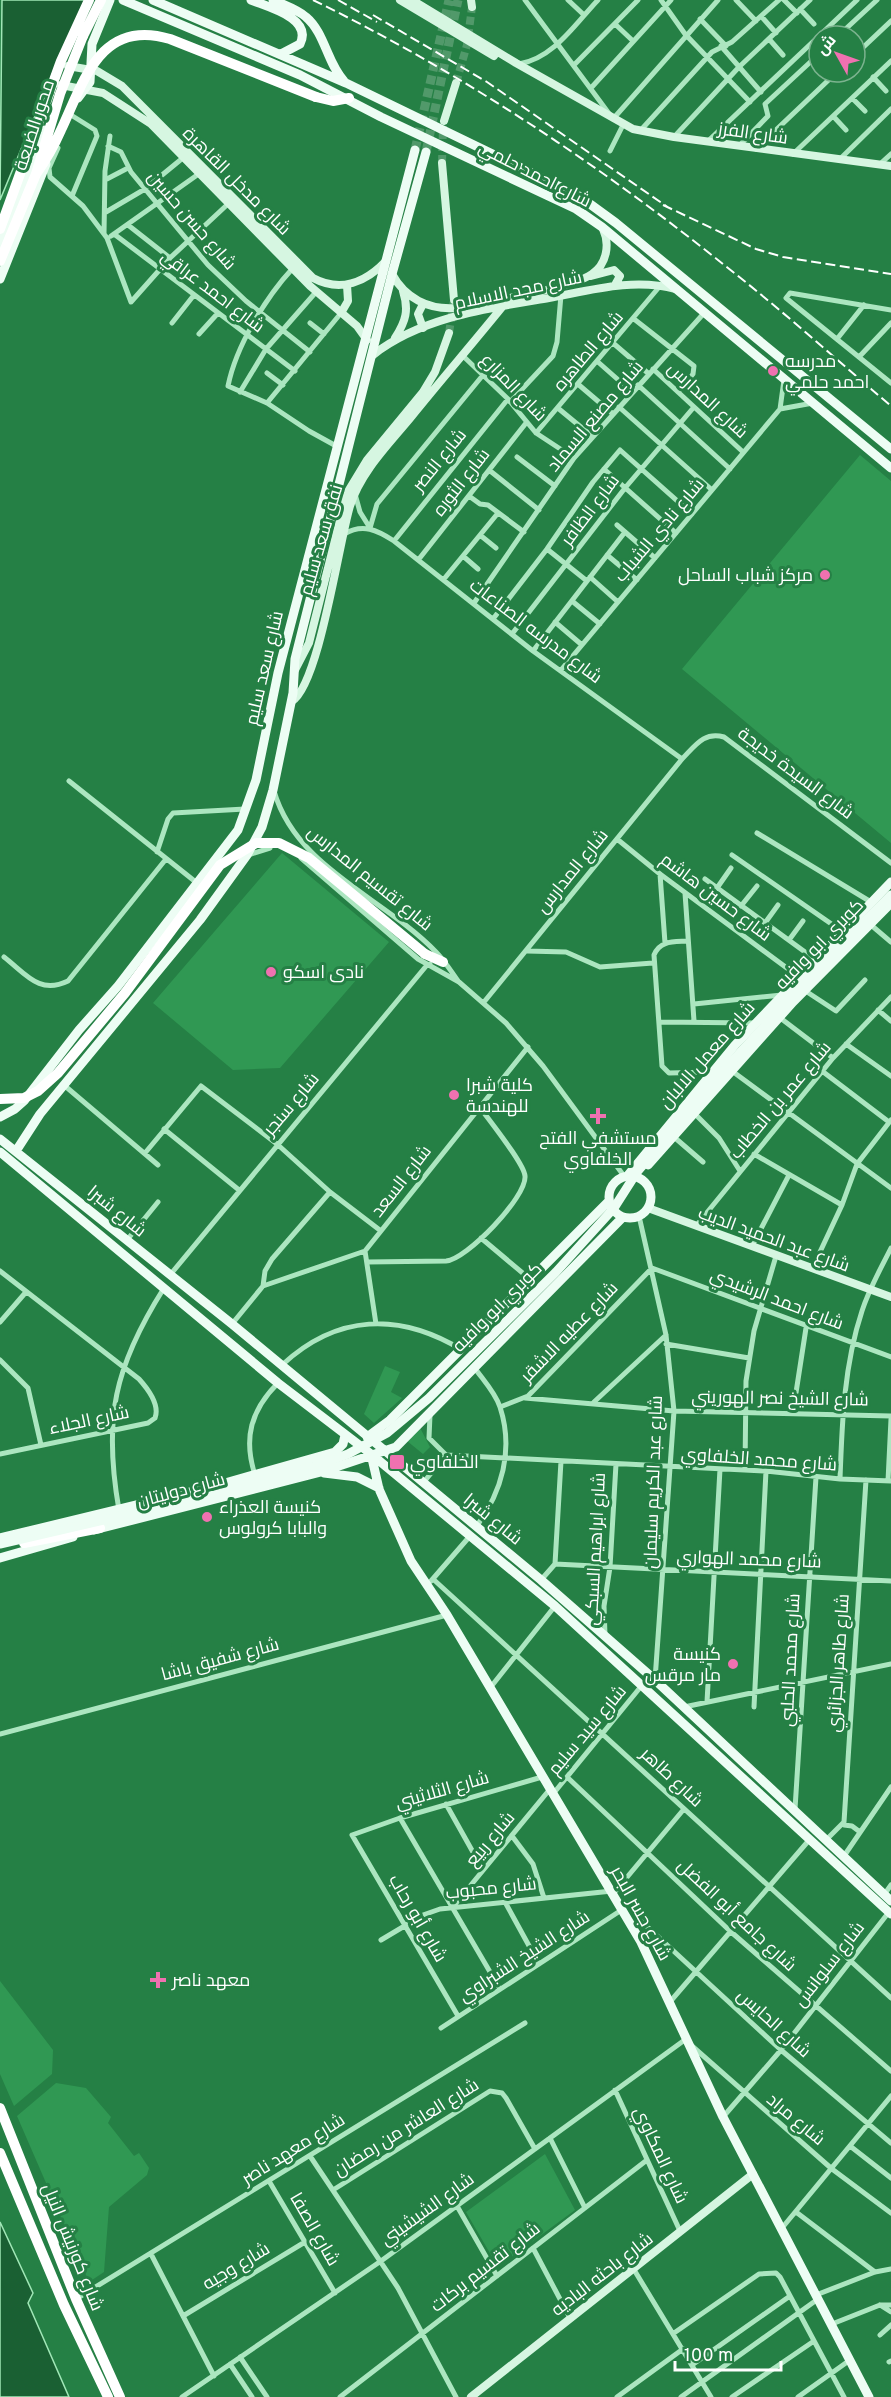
<svg xmlns="http://www.w3.org/2000/svg" width="891" height="2397" font-family="Overpass,Cairo,sans-serif">
<rect width="100%" height="100%" fill="#258045"/>
<!-- green -->
<path fill="#309853" d="M860,455L891,481V843L682,669Z
M282,853L389,942L280,1068L233,1070L153,1003Z
M385,1366L400,1372L391,1392L402,1398L374,1423L364,1414Z
M417,1422L430,1447L423,1454L401,1436Z
M0,1981L53,2050L52,2074L14,2106L0,2074Z
M56,2083L86,2088L111,2117L108,2123L134,2156L139,2153L149,2168L147,2175L109,2207L104,2272L89,2282L17,2116Z
M545,2154L575,2210L498,2267L466,2212Z"/>
<!-- water -->
<path fill="#1a6033" stroke="#a1e7b7" stroke-width="1.5" d="M2,0H87L64,46L0,200Z
M0,2222L33,2293L28,2303L69,2397H0Z"/>
<g fill="none" stroke-linecap="round" stroke-linejoin="round">
<!-- secondary-tunnel -->
<path stroke="#51996a" stroke-width="8" stroke-dasharray="8 4" stroke-linecap="butt" d="M456,83L467,45L472,7
M442,163L443,126
M449,333L454,300"/>
<!-- primary-tunnel -->
<path stroke="#51996a" stroke-width="9" stroke-dasharray="9 4.5" stroke-linecap="butt" d="M415,150L449,0
M426,152L458,0"/>
<!-- street -->
<path stroke="#ace6c0" stroke-width="5" d="M525,0L613,119L718,0
M568,0L584,15
M661,0L685,34L750,102
M736,0L756,21
M784,0L797,13
M800,9L814,24
M761,16L776,33
M700,19L726,46
M615,24L633,41
M819,36L857,0
M838,36L877,0
M769,39L783,55
M721,46L761,92
M855,55L891,21
M519,64C554,58 575,24 598,0
M574,65L638,0
M873,77L886,91
M591,88L671,0
M852,98L865,111
M71,115L95,130L97,136L72,196
M833,116L846,130
M640,131L712,52L732,42L779,0
M674,137L739,67L810,0
M707,142L819,36
M108,146L121,152L131,172L208,265L246,301L310,352
M739,146L768,116L765,104L819,54
M58,148L49,168L50,177L83,206L107,238L131,302L170,258L229,203
M756,149L837,72
M610,151L623,125
M793,154L891,61
M840,159L891,109
M880,164L891,154
M105,180L128,168
M106,212L145,189L184,157
M128,225L170,258
M104,234L105,171L110,136
M114,234L295,371
M111,236L200,173
M293,268C266,297 236,346 228,386L267,403L309,431L338,447
M891,310L790,293L786,298L891,383
M634,319L694,366L693,374L678,392
M172,323L194,295
M310,323L324,334
M199,334L218,313
M837,339L864,305
M613,343L649,374
M462,355L508,399L536,433L574,458
M859,357L891,323
M598,362L632,392
M653,369L743,452
M267,373L283,385
M579,385L613,414
M638,385L730,469
M240,392L266,349L316,292
M510,402L553,356L557,342L561,295
M267,403L341,313
M619,407L712,490
M559,409L593,437
M780,409L813,403
M536,433L660,286
M517,457L555,486
M604,469L676,533
M489,470L539,510
M355,494L360,512L370,528
M469,496L480,504L488,505L524,532
M617,525L655,558
M370,528L377,504L483,375
M344,534C363,523 377,530 394,541L533,651L682,759
M480,535L496,548
M394,541L508,399
M547,549L587,581
M607,555L637,580
M463,556L478,569
M419,559L526,423
M590,577L618,602
M444,579L498,513
M572,601L600,624
M474,603L574,458L705,312
M493,619L547,549L593,482L620,450L692,514
M555,622L582,645
M512,634L625,488L694,407
M533,651L625,532
M561,670L780,409L784,380
M69,781L197,883
M274,791C296,868 383,897 436,952C444,960 451,971 458,981
M757,833L871,902
M617,839L660,874L799,977
M157,852L168,819L173,813L245,809
M248,855L270,848
M732,855L843,932
M301,858L418,959L459,982L506,1023L543,1066L624,1176
M660,874L665,943
M705,879L816,960
M717,888L731,868
M685,893L694,1021
M741,906L757,886
M765,923L778,905
M871,925L891,942
M789,940L803,921
M688,941C674,942 660,940 654,955L662,1066L669,1073L712,1072
M527,951L566,952L600,967L653,963
M4,957C26,974 39,995 68,981L166,859
M804,990L836,1011L865,980
M484,1002L682,759C695,746 704,731 724,737L891,863
M694,1004L782,995
M878,1010L891,1021
M779,1017L833,1058
M659,1022L754,1023
M846,1044L891,1076
M732,1071L891,1188
M822,1071L889,1122
M65,1086L158,1165
M695,1114L719,1138L740,1171
M164,1129L239,1190
M674,1137L703,1162
M145,1153L201,1086L277,1144L330,1192L381,1231
M754,1154L842,1205
M639,1216L666,1335L674,1411L655,1680
M696,1226L833,1058L891,997
M481,1238L531,1280
M127,1240L158,1202
M752,1246L789,1175
M365,1251L376,1324
M367,1262L446,1261C466,1260 527,1197 525,1176C524,1163 488,1119 479,1106
M812,1269L842,1205L857,1164L891,1120
M0,1271L139,1379C148,1389 160,1405 155,1418L148,1423L0,1454
M170,1275L427,965L430,964
M263,1286L365,1251L528,1047
M0,1322L26,1292
M232,1324L263,1286L265,1271L272,1259L330,1192
M666,1344L749,1358
M0,1360L28,1388L41,1445
M282,1365C337,1314 399,1312 462,1350
M474,1367C483,1380 495,1392 500,1407C514,1450 502,1492 476,1527
M525,1398L674,1411L891,1416
M594,1402L666,1335
M500,1407L528,1396L652,1268L891,1357
M793,1412L806,1328
M430,1415L429,1438L446,1455L766,1471L840,1479L891,1481
M745,1470L746,1381L754,1331L776,1256
M255,1475C243,1438 251,1410 278,1383
M840,1479C842,1422 844,1365 862,1311C869,1289 881,1268 891,1248
M888,1481L891,1419
M423,1483L446,1455
M119,1510C103,1419 114,1367 164,1288
M555,1564L561,1461
M433,1579L891,1998
M541,1580L555,1564L891,1581
M431,1581L470,1536
M605,1635L604,1606L610,1567L616,1464
M490,1688L555,1606
M707,1702L720,1469
M684,1707L891,1664
M754,1707L766,1471
M0,1734L447,1615
M567,1777L730,1931L891,2071
M553,1794L643,1684
M446,1804L483,1870
M795,1809L816,1477
M400,1818L500,1989
M844,1825L852,1826L860,1832
M512,1836L533,1864L544,1898
M827,1839L844,1822L866,1480
M844,1856L891,1787
M613,1894L684,1809
M884,1895L891,1885
M505,1902L539,1964
M452,1908L550,1789
M641,1921L781,2050L891,2143
M381,1940L423,1915L440,1909L612,1891
M669,2003L810,1839
M458,2016L352,1835L400,1818L542,1777
M441,2028L623,1909
M692,2046L832,2169L891,2213
M615,2090L680,2231
M723,2117L781,2050L889,1912
M550,2138L585,2208
M850,2146L891,2178
M310,2156L398,2288L456,2397
M269,2181L335,2293
M333,2190L490,2091L502,2093L506,2098L535,2149
M457,2206L497,2276
M796,2212L875,2272
M782,2228L891,2096
M533,2248L570,2318
M151,2254L214,2376
M633,2268L711,2397
M816,2295L875,2272L891,2269
M76,2299L525,2023
M880,2305L891,2312
M183,2316L305,2242
M832,2324L880,2305H891
M674,2333L759,2274L776,2273L780,2277L844,2397
M880,2335L891,2325
M240,2357L267,2397
M889,2362L891,2361
M230,2364L252,2397
M692,2365L790,2296
M182,2397L381,2261L686,2039
M340,2397L647,2160
M617,2397L683,2349
M681,2397L818,2299
M732,2397L814,2341
M798,2397L850,2360"/>
<!-- secondary -->
<path stroke="#d6f6e1" stroke-width="8" d="M400,0L494,56
M412,0L516,63L633,129L674,137L891,166
M471,0L472,7
M68,66L97,71L122,86L313,278C341,293 366,282 386,261
M61,85L103,93L151,124L310,286L357,326L367,340
M444,121L456,83
M442,163L454,300
M392,274C405,298 428,310 456,308C486,302 570,289 592,274C607,264 610,244 603,229
M591,276L614,270L620,276L615,285
M341,313L348,301L347,285
M423,328L418,314L423,304
M395,338C406,321 409,310 403,291
M373,355C421,317 490,308 549,298C592,290 633,278 676,289
M295,670L309,643L347,493L367,460L423,392L435,372L449,333
M292,701C319,685 339,542 350,506C361,471 390,443 412,416C442,379 473,343 503,306
M648,1208L891,1297
M471,2397L753,2174"/>
<!-- primary -->
<path stroke="#edfdf4" stroke-width="9" d="M123,0L300,75L381,117L576,209L602,227L891,468
M153,0L346,83L579,196L616,223L891,449
M251,0C268,7 313,18 300,44L281,54
M273,0C284,5 297,9 306,17C325,33 327,63 344,81
M78,98L90,82L92,44L110,0
M0,246L44,130
M0,279L46,164
M0,1117L15,1109L24,1101L79,1030L118,986L238,830L256,780L278,673L415,150
M0,1139L232,1324L541,1580L655,1680L891,1901
M16,1151L40,1114L200,920L247,855L262,827L273,790L293,693L295,659L392,274L426,152
M0,1152L278,1383L371,1454L555,1606L891,1914
M648,1165L793,1002L891,903
M628,1175L735,1045L891,882
M609 1197a21 21 0 1 1 42 0a21 21 0 1 1-42 0Z
M367,1437L390,1420L609,1201
M371,1454L379,1489L411,1561L447,1615L641,1942L723,2117L869,2397
M324,1473L357,1477L379,1488
M94,1530L321,1472L396,1447L623,1217
M0,1538L218,1485L335,1452L343,1444L345,1435
M0,1558L73,1537"/>
<!-- highway -->
<path stroke="#fff" stroke-width="10" d="M83,36L101,0
M316,97L333,101L349,98
M0,229L61,61L89,0
M425,954L443,962
M24,1543L100,1528
M0,2108L76,2299L120,2397
M0,2153L64,2305L108,2397"/>
<!-- rail -->
<path stroke="#fff" stroke-width="2" stroke-dasharray="10 4.5" stroke-linecap="butt" d="M313,0C460,72 600,165 728,268C784,312 837,360 891,406
M338,0L377,22
M373,15L487,82L669,208
M663,205L756,249L783,257L891,274"/>
<!-- primary-bridge -->
<path stroke="#edfdf4" stroke-width="9" d="M0,1544L143,1511L315,1466L348,1454L387,1433L429,1398L556,1272L614,1208L637,1172L722,1072L809,978L891,895"/>
<!-- highway-bridge -->
<path stroke="#fff" stroke-width="10" d="M36,174C46,160 54,146 61,130C84,81 100,18 170,39L316,97
M0,261L36,174L60,94L83,36
M0,1099L24,1098L38,1091L58,1073L125,993L220,865L256,843H279L309,858L425,954"/>
</g>
<!-- markers -->
<g fill="#f071b0" stroke="#258045" stroke-width="2">
<circle cx="773" cy="371" r="6"/>
<circle cx="825" cy="575" r="6"/>
<circle cx="271" cy="972" r="6"/>
<circle cx="454" cy="1095" r="6"/>
<path d="M595 1107h6v6h6v6h-6v6h-6v-6h-6v-6h6z"/>
<rect x="389" y="1454" width="16" height="16" rx="3"/>
<circle cx="207" cy="1517" r="6"/>
<circle cx="733" cy="1664" r="6"/>
<path d="M155 1971h6v6h6v6h-6v6h-6v-6h-6v-6h6z"/>
</g>
<g text-anchor="middle" stroke-width="6" stroke-linejoin="round" paint-order="stroke">
<!-- street labels -->
<g font-size="18" fill="#fff" stroke="#258045">
<text transform="translate(34 125) rotate(-72)" y="6">محور الضبعة</text>
<text transform="translate(753 133) rotate(8)" y="6">شارع الفرز</text>
<text transform="translate(535 174) rotate(27)" y="6">شارع احمد حلمي</text>
<text transform="translate(237 181) rotate(45)" y="6">شارع مدخل القاهرة</text>
<text transform="translate(192 220) rotate(49)" y="6">شارع حسن حسين</text>
<text transform="translate(518 290) rotate(-12)" y="6">شارع مجد الاسلام</text>
<text transform="translate(213 291) rotate(37)" y="6">شارع احمد عراقي</text>
<text transform="translate(588 351) rotate(-50)" y="6">شارع الطاهره</text>
<text transform="translate(514 387) rotate(46)" y="6">شارع المزارع</text>
<text transform="translate(708 400) rotate(43)" y="6">شارع المدارس</text>
<text transform="translate(595 416) rotate(-50)" y="6">شارع مصنع السماد</text>
<text transform="translate(439 460) rotate(-51)" y="6">شارع النصر</text>
<text transform="translate(461 482) rotate(-52)" y="6">شارع الثوره</text>
<text transform="translate(590 510) rotate(-53)" y="6">شارع الظافر</text>
<text transform="translate(659 530) rotate(-50)" y="6">شارع نادي الشباب</text>
<text transform="translate(321 540) rotate(-74)" y="6">نفق سعد سليم</text>
<text transform="translate(536 631) rotate(37)" y="6">شارع مدرسه الصناعات</text>
<text transform="translate(264 668) rotate(-77)" y="6">شارع سعد سليم</text>
<text transform="translate(796 773) rotate(37)" y="6">شارع السيدة خديجة</text>
<text transform="translate(572 871) rotate(-51)" y="6">شارع المدارس</text>
<text transform="translate(370 878) rotate(39)" y="6">شارع تقسيم المدارس</text>
<text transform="translate(716 897) rotate(37)" y="6">شارع حسين هاشم</text>
<text transform="translate(819 944) rotate(-46)" y="6">كوبري ابو وافيه</text>
<text transform="translate(707 1055) rotate(-49)" y="6">شارع معمل الالبان</text>
<text transform="translate(780 1100) rotate(-50)" y="6">شارع عمر بن الخطاب</text>
<text transform="translate(291 1104) rotate(-50)" y="6">شارع سنجر</text>
<text transform="translate(401 1181) rotate(-52)" y="6">شارع السعد</text>
<text transform="translate(117 1211) rotate(39)" y="6">شارع شبرا</text>
<text transform="translate(774 1239) rotate(20)" y="6">شارع عبد الحميد الديب</text>
<text transform="translate(777 1299) rotate(21)" y="6">شارع احمد الرشيدي</text>
<text transform="translate(497 1307) rotate(-45)" y="6">كوبري ابو وافيه</text>
<text transform="translate(569 1332) rotate(-46)" y="6">شارع عطيه الاشقر</text>
<text transform="translate(780 1398) rotate(1)" y="6">شارع الشيخ نصر الهوريني</text>
<text transform="translate(89 1420) rotate(-12)" y="6">شارع الجلاء</text>
<text transform="translate(759 1459) rotate(4)" y="6">شارع محمد الخلفاوي</text>
<text transform="translate(653 1482) rotate(-88)" y="6">شارع عبد الكريم سليمان</text>
<text transform="translate(181 1490) rotate(-15)" y="6">شارع دوليتان</text>
<text transform="translate(493 1519) rotate(39)" y="6">شارع شبرا</text>
<text transform="translate(595 1549) rotate(-87)" y="6">شارع ابراهيم السبكي</text>
<text transform="translate(749 1559) rotate(2)" y="6">شارع محمد الهواري</text>
<text transform="translate(220 1659) rotate(-15)" y="6">شارع شفيق باشا</text>
<text transform="translate(790 1660) rotate(-87)" y="6">شارع محمد الحلبي</text>
<text transform="translate(838 1663) rotate(-86)" y="6">شارع طاهر الجزائري</text>
<text transform="translate(587 1730) rotate(-50)" y="6">شارع سيد سليم</text>
<text transform="translate(672 1777) rotate(43)" y="6">شارع طاهر</text>
<text transform="translate(442 1790) rotate(-16)" y="6">شارع الثلاثيني</text>
<text transform="translate(490 1839) rotate(-50)" y="6">شارع ربيع</text>
<text transform="translate(491 1888) rotate(-6)" y="6">شارع محبوب</text>
<text transform="translate(641 1913) rotate(61)" y="6">شارع جسر البحر</text>
<text transform="translate(737 1915) rotate(43)" y="6">شارع جامع أبو الفضل</text>
<text transform="translate(418 1918) rotate(60)" y="6">شارع أبو رحاب</text>
<text transform="translate(524 1956) rotate(-33)" y="6">شارع الشيخ الشبراوي</text>
<text transform="translate(829 1964) rotate(-52)" y="6">شارع سلوانس</text>
<text transform="translate(774 2023) rotate(42)" y="6">شارع الحايس</text>
<text transform="translate(796 2119) rotate(40)" y="6">شارع مراد</text>
<text transform="translate(406 2127) rotate(-32)" y="6">شارع العاشر من رمضان</text>
<text transform="translate(293 2149) rotate(-32)" y="6">شارع معهد ناصر</text>
<text transform="translate(661 2155) rotate(65)" y="6">شارع المكاوي</text>
<text transform="translate(427 2209) rotate(-36)" y="6">شارع الشيشيني</text>
<text transform="translate(315 2229) rotate(60)" y="6">شارع الصفا</text>
<text transform="translate(73 2247) rotate(68)" y="6">شارع كورنيش النيل</text>
<text transform="translate(236 2266) rotate(-31)" y="6">شارع وجيه</text>
<text transform="translate(485 2267) rotate(-38)" y="6">شارع تقسيم بركات</text>
<text transform="translate(602 2274) rotate(-38)" y="6">شارع باحثه الباديه</text>
</g>
<!-- poi labels -->
<g font-size="18" fill="#fff" stroke="#258045" text-anchor="start">
<text x="785" y="367">مدرسه<tspan x="785" dy="21">احمد حلمي</tspan></text>
<text x="813" y="581" text-anchor="end">مركز شباب الساحل</text>
<text x="283" y="978">نادى اسكو</text>
<text x="466" y="1091">كلية شبرا<tspan x="466" dy="21">للهندسة</tspan></text>
<text x="598" y="1144" text-anchor="middle">مستشفي الفتح<tspan x="598" dy="21">الخلفاوي</tspan></text>
<text x="410" y="1468">الخلفاوي</text>
<text x="219" y="1513">كنيسة العذراء<tspan x="219" dy="21">والبابا كرولوس</tspan></text>
<text x="721" y="1660" text-anchor="end">كنيسة<tspan x="721" dy="21">مار مرقس</tspan></text>
<text x="172" y="1986">معهد ناصر</text>
</g>
</g>
<!-- north arrow -->
<g transform="translate(837 54) rotate(310)"><circle r="28" fill="#258045" stroke="#7cb38f" stroke-width="1.5"/>
<path d="M0-4.5L10 22L0 15L-10 22Z" fill="#f071b0"/>
<text y="-9" font-size="16" font-weight="bold" text-anchor="middle" fill="#ffffff">ش</text>
</g>
<!-- scale -->
<path d="M675 2361v9h106v-9" fill="none" stroke="#ffffff" stroke-width="3"/>
<text x="684" y="2361" font-size="18" fill="#ffffff" stroke="#258045" stroke-width="4.5" paint-order="stroke">100 m</text>
</svg>
